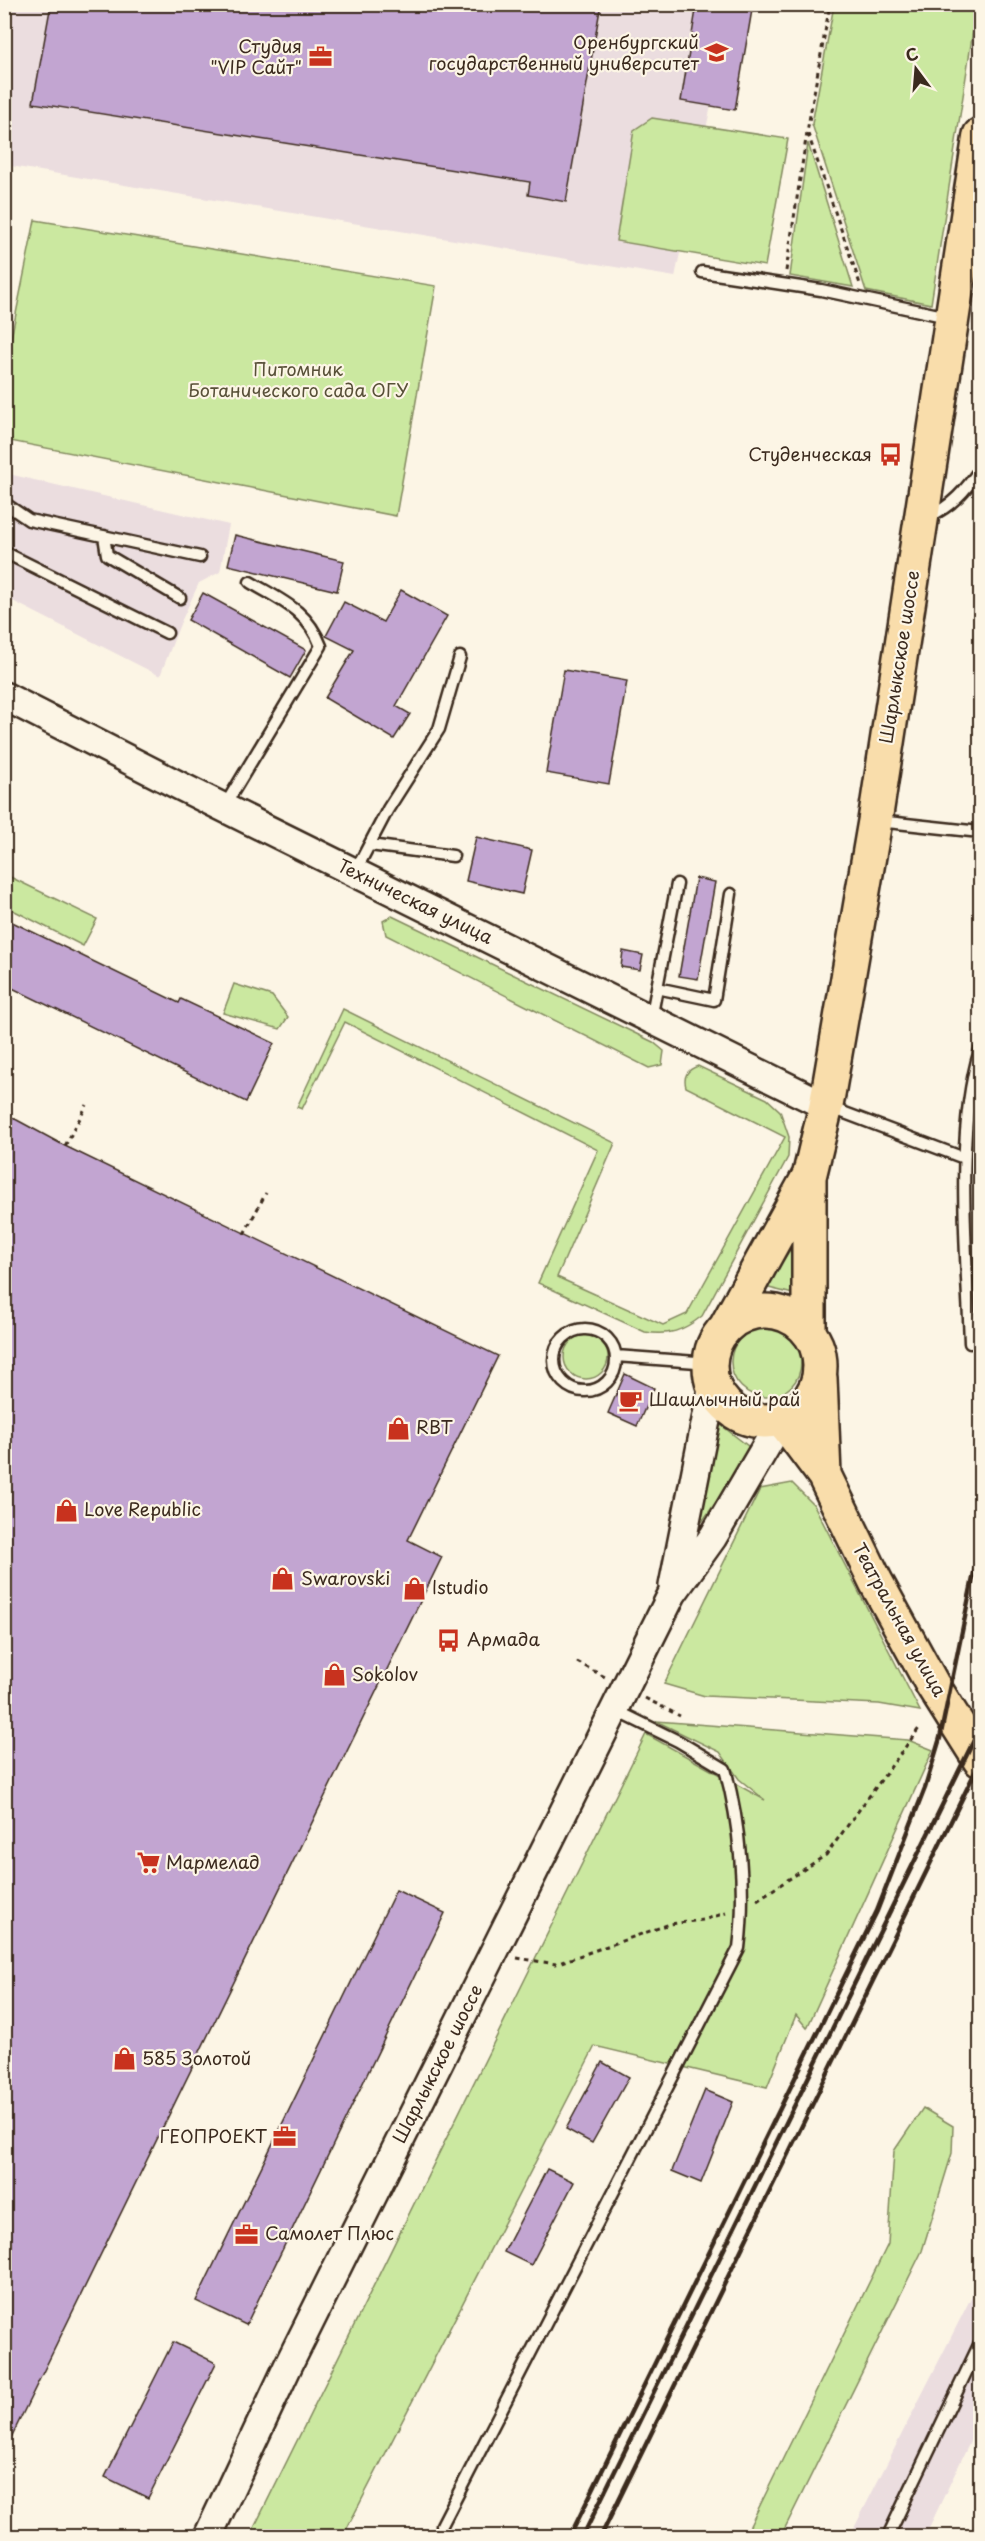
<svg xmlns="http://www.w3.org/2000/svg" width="985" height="2541" font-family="'Playpen Sans',sans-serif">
<rect width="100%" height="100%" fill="#fcf5e5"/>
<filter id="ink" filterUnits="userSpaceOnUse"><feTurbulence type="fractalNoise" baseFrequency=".0167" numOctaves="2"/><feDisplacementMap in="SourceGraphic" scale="12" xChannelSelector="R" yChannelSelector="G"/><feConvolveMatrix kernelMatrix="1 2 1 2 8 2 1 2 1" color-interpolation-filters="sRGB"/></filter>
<g filter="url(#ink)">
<!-- built -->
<path fill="#ebdddf" d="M4,5H732L675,277L5,165Z
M4,473L229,525L220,572L199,583L180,624L160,676L5,597Z
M980,2280V2421L925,2536H850Z"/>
<!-- green -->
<path fill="#cbe8a0" stroke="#83895f" stroke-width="1.5" d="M834,5H977L931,304L866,291L812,124Z
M652,118L788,139L765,266L616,241L634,130Z
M808,143L853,287L790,276Z
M35,220L436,286L396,516L5,440V368Z
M4,874L97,919L83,946L5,906Z
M392,916L653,1042L664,1051L662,1065L649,1068L386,935L383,921Z
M234,984L272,996L288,1017L280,1029L223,1013Z
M343,1009L615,1143L557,1277L663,1325L687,1314L785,1137L686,1087C683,1076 687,1070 698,1066L767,1099L780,1111L789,1137L788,1157L702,1316C683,1331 669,1336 645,1332L538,1283L598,1150L345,1022L302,1109L297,1107Z
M796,1241L793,1294L765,1287Z
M731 1362a35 35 0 1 1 70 0a35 35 0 1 1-70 0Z
M564 1357a22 22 0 1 1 44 0a22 22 0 1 1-44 0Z
M717,1422L753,1450L699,1526Z
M792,1483L814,1505L920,1711L879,1704L705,1696L664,1684L760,1489Z
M656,1721L908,1740L933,1750L807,2028L796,2015L767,2087L595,2046L343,2536H250L646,1734L765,1800L739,1779L720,1752Z
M923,2108L953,2126L952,2153L922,2251L781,2536H745L888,2244L894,2151Z"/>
<!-- building -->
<path fill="#c2a5d1" stroke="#3b2a1e" stroke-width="1.5" d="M51,4H601L566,202L528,195L530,182L33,103Z
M697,4H753L735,110L681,101Z
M235,535L344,561L337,591L228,565Z
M401,590L447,616L396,706L410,714L394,739L325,698L354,650L326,636L344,602L383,622Z
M203,593L306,650L290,678L188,620Z
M564,670L627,681L609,784L546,773Z
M476,837L532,850L522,894L466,881Z
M696,878L715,882L698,979L679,976Z
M4,918L179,1003L181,999L274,1043L246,1102L4,984Z
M623,951L643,955L640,970L621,967Z
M4,1113L65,1146L498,1356L408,1540L442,1557L4,2452Z
M625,1374L654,1388L637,1426L608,1413Z
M396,1890L445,1913L246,2325L196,2301Z
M602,2062L629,2077L592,2143L566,2129Z
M705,2090L733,2102L701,2183L672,2171Z
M547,2169L574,2182L531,2265L504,2252Z
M173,2342L216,2363L148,2498L105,2477Z"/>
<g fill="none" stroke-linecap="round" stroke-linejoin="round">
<defs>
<path id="service" d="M702,272L821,290L948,317
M4,503L29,520L200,557
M928,517C952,506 966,490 980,469
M104,536L107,555L180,598
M4,552L167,633
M224,807L321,646C307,610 282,601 250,582
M878,821L980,832
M370,845L453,856
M355,872L388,809L439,729L460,657
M657,988L714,1000L731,894
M651,1019L677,884
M829,1107L964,1158
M554 1360a31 31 0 1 1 62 0a31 31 0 1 1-62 0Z
M970,1343C967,1254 954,1135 980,1050
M616,1356L710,1363
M442,2525L739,1948C746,1891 740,1823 725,1769L678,1741L615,1710
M888,2536L980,2343"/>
<path id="tertiary" d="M4,696L182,787L826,1106
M673,1586L713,1385
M208,2536L288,2366L672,1594L713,1537L782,1419"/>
<path id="primary" d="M710 1366a55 55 0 1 1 110 0a55 55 0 1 1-110 0Z
M726,1327L808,1178
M809,1331V1177L826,1106L875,821L980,135
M820,1378L824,1475
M782,1419L824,1475L876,1582L932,1684L980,1760"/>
</defs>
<!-- service casing -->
<use href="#service" stroke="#3b2a1e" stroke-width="15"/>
<!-- tertiary casing -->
<use href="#tertiary" stroke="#3b2a1e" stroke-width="32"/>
<!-- primary casing -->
<use href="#primary" stroke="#3b2a1e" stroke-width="38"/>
<!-- path -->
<path stroke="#3b2a1e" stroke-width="3" stroke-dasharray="4.5 4.5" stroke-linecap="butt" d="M808,134L860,284
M786,271L807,132L830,4
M65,1146L87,1105
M244,1234L266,1193
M577,1662L607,1678
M645,1698L680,1716
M757,1900L826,1855L920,1727
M517,1958L556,1964L670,1924L703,1920L726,1913"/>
<!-- service -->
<use href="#service" stroke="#fcf5e5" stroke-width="10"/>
<!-- tertiary -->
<use href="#tertiary" stroke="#fcf5e5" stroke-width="27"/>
<!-- primary -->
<use href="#primary" stroke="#f9ddab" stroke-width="33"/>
<!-- rail -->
<path stroke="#3b2a1e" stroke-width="4.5" d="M570,2536L877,1911L925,1788L940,1738L980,1544
M583,2536L980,1728
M601,2536L980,1762"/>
</g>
</g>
<!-- icons -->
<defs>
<symbol id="university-bare" viewBox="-9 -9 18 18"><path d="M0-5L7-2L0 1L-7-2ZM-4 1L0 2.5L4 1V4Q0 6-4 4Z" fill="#c8321e" stroke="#fcf5e5" stroke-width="2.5" paint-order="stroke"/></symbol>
<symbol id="office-bare" viewBox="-9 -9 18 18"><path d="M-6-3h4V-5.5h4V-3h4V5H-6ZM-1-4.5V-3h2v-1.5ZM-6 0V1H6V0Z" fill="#c8321e" stroke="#fcf5e5" stroke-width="2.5" paint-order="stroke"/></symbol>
<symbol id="bus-bare" viewBox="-9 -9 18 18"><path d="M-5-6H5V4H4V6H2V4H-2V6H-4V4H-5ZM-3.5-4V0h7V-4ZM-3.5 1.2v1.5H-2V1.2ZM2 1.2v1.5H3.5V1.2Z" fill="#c8321e" stroke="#fcf5e5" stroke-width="2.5" paint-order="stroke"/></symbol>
<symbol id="cafe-bare" viewBox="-9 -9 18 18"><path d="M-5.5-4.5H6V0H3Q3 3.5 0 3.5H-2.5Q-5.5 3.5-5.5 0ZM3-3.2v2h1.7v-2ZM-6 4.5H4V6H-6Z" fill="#c8321e" stroke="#fcf5e5" stroke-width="2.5" paint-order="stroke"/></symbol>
<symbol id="shop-bare" viewBox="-9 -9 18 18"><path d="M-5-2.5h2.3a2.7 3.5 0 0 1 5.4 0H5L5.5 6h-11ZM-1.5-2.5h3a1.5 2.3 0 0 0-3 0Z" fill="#c8321e" stroke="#fcf5e5" stroke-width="2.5" paint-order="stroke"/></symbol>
<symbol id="supermarket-bare" viewBox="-9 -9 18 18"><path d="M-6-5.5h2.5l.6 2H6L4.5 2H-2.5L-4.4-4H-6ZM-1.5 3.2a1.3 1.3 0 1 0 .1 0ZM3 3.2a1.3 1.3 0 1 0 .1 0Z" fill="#c8321e" stroke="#fcf5e5" stroke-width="2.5" paint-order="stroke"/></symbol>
</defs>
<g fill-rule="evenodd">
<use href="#university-bare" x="700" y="36" width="33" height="33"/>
<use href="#office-bare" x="304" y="40" width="33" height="33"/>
<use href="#bus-bare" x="874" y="438" width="33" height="33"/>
<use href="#cafe-bare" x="614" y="1384" width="33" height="33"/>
<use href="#shop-bare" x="382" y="1412" width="33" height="33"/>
<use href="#shop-bare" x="50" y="1494" width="33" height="33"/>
<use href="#shop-bare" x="266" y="1562" width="33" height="33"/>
<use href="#shop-bare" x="398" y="1572" width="33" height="33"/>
<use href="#bus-bare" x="432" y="1624" width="33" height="33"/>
<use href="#shop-bare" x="318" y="1658" width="33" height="33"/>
<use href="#supermarket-bare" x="132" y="1846" width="33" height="33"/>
<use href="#shop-bare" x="108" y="2042" width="33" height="33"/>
<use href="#office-bare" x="268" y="2120" width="33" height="33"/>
<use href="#office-bare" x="230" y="2218" width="33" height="33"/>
</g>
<g text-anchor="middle" stroke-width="4.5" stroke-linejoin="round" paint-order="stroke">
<!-- poi labels -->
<g font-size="18" fill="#3b2a1e" stroke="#fcf5e5" text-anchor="start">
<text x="699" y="49" text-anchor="end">Оренбургский<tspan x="699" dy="21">государственный университет</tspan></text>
<text x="302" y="53" text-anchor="end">Студия<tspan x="302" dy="21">"VIP Сайт"</tspan></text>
<text x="872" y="461" text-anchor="end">Студенческая</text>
<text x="649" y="1406">Шашлычный рай</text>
<text x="416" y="1434">RBT</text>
<text x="84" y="1516">Love Republic</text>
<text x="301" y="1585">Swarovski</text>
<text x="432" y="1594">Istudio</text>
<text x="467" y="1646">Армада</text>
<text x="352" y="1681">Sokolov</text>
<text x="166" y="1869">Мармелад</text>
<text x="142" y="2065">585 Золотой</text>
<text x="267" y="2143" text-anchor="end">ГЕОПРОЕКТ</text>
<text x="265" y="2240">Самолет Плюс</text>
</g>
<!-- park labels -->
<g font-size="18" fill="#585038" stroke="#fcf5e5">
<text x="298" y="376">Питомник<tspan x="298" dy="21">Ботанического сада ОГУ</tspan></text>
</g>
<!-- street labels -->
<g font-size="18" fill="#3b2a1e" stroke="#fcf5e5">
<text transform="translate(900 657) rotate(-81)" y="6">Шарлыкское шоссе</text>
<text transform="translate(415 902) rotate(26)" y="6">Техническая улица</text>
<text transform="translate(899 1620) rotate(61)" y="6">Театральная улица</text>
<text transform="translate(438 2064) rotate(-63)" y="6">Шарлыкское шоссе</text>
</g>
</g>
<!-- margin -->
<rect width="985" height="2541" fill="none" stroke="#fcf5e5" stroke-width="24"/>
<rect x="12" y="12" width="961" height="2517" fill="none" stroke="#3b2a1e" stroke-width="2" filter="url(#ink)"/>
<!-- north arrow -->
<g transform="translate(916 69) rotate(344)" stroke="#fcf5e5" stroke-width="4.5" paint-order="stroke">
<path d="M0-4.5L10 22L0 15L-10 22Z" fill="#3b2a1e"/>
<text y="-9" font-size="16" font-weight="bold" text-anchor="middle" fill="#3b2a1e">С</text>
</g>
</svg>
